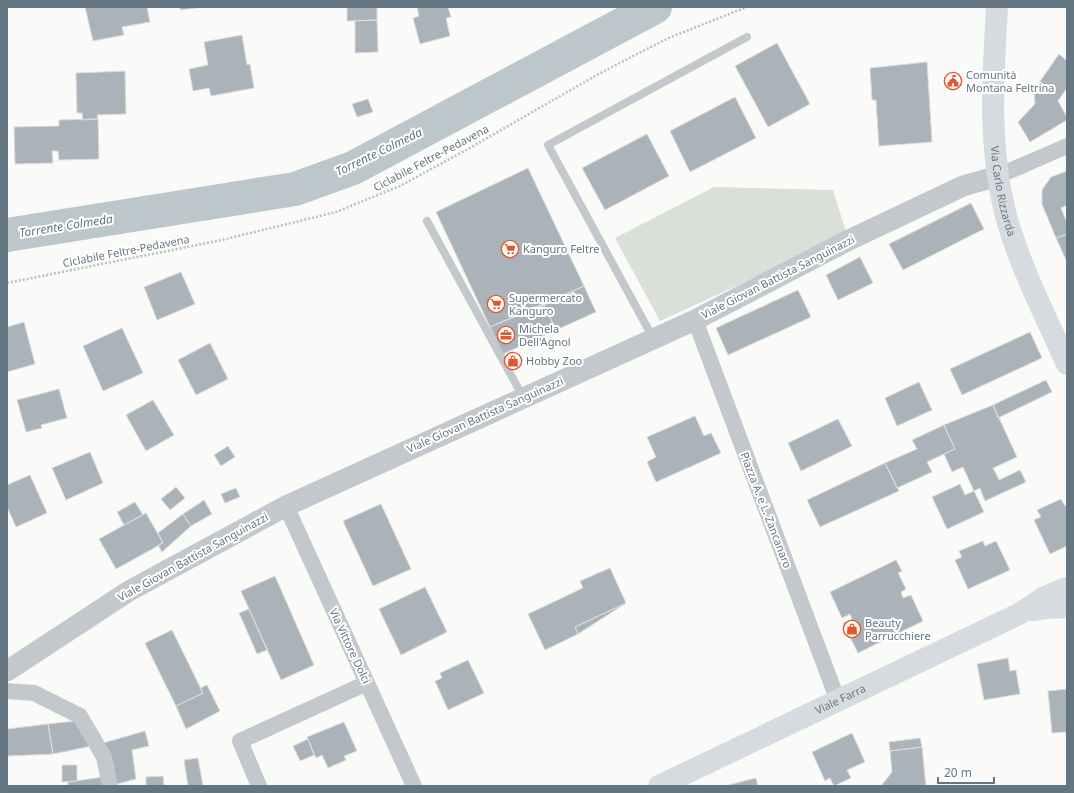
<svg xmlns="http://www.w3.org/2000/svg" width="1074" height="793" font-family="'Noto Sans',sans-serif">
<rect width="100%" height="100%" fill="#fafaf8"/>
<!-- green -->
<path fill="#dadfd7" d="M714,187L833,190L847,235L660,321L615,238Z"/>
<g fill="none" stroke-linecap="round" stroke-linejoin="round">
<!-- river -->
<path stroke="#bbc7cb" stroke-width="34" d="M7,235L295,189L353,168L655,7"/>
</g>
<!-- building -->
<path fill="#aab3b9" stroke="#dcdcda" d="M85,7H147L150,22L122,27L124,35L93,41Z
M180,7H205L180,10Z
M347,7H377V20L347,21Z
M417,7H448L451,17L446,18L450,36L420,44L413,18L419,16Z
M377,20L378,52L355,53V21Z
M242,35L247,65L250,64L254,88L211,96L209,88L193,91L189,69L208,65L204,42Z
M777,43L810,104L768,127L735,66Z
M1059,54L1067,61V88L1058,101L1067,117V120L1030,142L1018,122L1035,104L1034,90Z
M927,62L932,142L879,146L876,100H872L870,68Z
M125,71L126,114L97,115L98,119L83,120L82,113H77L76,73Z
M735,97L756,138L690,172L670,131Z
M368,99L373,112L357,117L352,104Z
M98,119L99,159L59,160L58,151H52L53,163L15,164L14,127L59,126V120Z
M647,134L669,176L605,210L582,168Z
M528,168L584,286L490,327L436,212Z
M1067,171V205L1061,208L1067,223V234L1056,238L1042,204V190L1051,177Z
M971,203L984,229L903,270L889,244Z
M1067,234V262L1056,238Z
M860,257L873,283L838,300L826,275Z
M181,272L195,304L157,320L144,287Z
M584,286L596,312L556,330L544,305Z
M798,290L811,317L728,355L716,328Z
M544,305L556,330L503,354L490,327Z
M24,322L35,364L7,372V327Z
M122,328L143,373L103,391L83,346Z
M1030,332L1042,358L962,395L950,369Z
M210,343L228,379L196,395L178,360Z
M1046,380L1052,392L998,418L993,405Z
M919,382L932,410L897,426L885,398Z
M59,389L67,418L41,425L42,428L26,432L17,400Z
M153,400L174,435L146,451L126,415Z
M993,405L1017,457L993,468L999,480L1020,470L1026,482L985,501L980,488L974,491L963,467L952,472L944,454L955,449L944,425Z
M695,416L704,436L711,433L721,453L656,482L647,462L656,457L647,437Z
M838,419L852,446L801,471L788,443Z
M944,425L955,449L927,462L932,472L897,488L885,463L917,449L912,440Z
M228,446L235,457L221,466L214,455Z
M90,452L103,483L66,500L52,468Z
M885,463L899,491L820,527L807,500Z
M30,475L47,513L16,527L7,507V485Z
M960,484L965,495L974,491L984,512L947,529L932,497Z
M176,487L185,498L170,510L161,499Z
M236,488L240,497L225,503L221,494Z
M1061,499L1065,506L1067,505V546L1050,554L1034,520L1041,517L1037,510Z
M204,500L212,514L191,526L183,514Z
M135,502L143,515L124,525L117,512Z
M381,504L411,569L373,586L343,521Z
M146,513L163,543L116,569L99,539Z
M183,514L191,526L162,552L158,545L163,543L158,533Z
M983,541L985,546L996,541L1010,570L968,589L955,560L962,557L959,551Z
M896,560L902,571L898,573L906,589L901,592L903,598L911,595L923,621L858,653L843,623L852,619L850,614L842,618L830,592Z
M610,568L626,603L575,627L578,634L545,650L528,614L583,588L580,581Z
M275,576L314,665L281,680L241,591Z
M425,587L447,632L401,655L379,609Z
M626,603L578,634L575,627Z
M249,609L267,650L257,654L239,613Z
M172,630L203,693L176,706L145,643Z
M1008,658L1010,671L1016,670L1020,694L984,700L977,664Z
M468,660L484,693L448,710L435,681L442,678L440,673Z
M207,685L220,711L186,729L176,706L203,693L200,688Z
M1067,689V732L1052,733L1048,691Z
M76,721L92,746L53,754L48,724Z
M344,722L357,751L344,756L346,760L328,768L322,755L316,758L307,737Z
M48,724L53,754L7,756V729Z
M145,731L149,746L132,750L136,779L117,784L103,743Z
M852,733L865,762L847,770L851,778L834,786L830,778L825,781L812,752Z
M920,738L922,747L890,751L889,742Z
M308,739L314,755L300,761L293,746Z
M922,747L926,786H881L892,772L890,751Z
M198,758L203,786H188L184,760Z
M62,765H77V781L62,782Z
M163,776L164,786H146V777Z
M103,777L105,786H68V782Z
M756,778L758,786H724Z"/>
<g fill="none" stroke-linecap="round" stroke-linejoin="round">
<!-- path -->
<path stroke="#bbbfc2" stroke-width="2.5" stroke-dasharray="2 2" stroke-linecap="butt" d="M7,283L222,240L336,212L400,186L468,149L595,76L635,55L671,37L747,7"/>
<!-- service -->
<path stroke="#c3c8cc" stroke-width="8" d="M427,221L523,397
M653,338L548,145L747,37"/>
<!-- minor -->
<path stroke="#c3c8cc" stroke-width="16" d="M998,176L1067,146
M695,320L838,701
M286,506L414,786
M7,691L34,693L80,716L104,757L110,786
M259,786L240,741L367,683"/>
<!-- tertiary -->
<path stroke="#c3c8cc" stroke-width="21" d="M7,671L129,591L286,506L695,320L849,240L963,186L998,176"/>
<!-- secondary -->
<g stroke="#d6dbdf" stroke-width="22">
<path d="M1032,610L1046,608L1067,607"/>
<path id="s1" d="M659,786L1021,613L1043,598L1067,588"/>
</g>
<!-- primary -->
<path stroke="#d6dbdf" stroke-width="22" id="s2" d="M997,7C993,77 988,143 1005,212C1019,265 1045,315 1067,364"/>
</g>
<!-- icons -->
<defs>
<symbol id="civic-ring" viewBox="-11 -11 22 22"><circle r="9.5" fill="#fff" stroke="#e4572e" stroke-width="1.5"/><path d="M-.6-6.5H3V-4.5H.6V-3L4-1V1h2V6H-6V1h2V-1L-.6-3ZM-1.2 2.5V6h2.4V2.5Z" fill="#e4572e"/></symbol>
<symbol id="supermarket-ring" viewBox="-11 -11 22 22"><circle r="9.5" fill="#fff" stroke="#e4572e" stroke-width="1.5"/><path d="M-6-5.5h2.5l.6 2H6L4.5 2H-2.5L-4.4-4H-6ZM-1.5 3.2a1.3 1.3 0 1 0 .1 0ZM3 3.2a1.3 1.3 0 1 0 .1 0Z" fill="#e4572e"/></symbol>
<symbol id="office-ring" viewBox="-11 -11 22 22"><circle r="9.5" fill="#fff" stroke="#e4572e" stroke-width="1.5"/><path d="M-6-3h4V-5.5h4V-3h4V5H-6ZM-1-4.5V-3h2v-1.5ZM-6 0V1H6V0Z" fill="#e4572e"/></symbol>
<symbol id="shop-ring" viewBox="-11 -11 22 22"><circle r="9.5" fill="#fff" stroke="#e4572e" stroke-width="1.5"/><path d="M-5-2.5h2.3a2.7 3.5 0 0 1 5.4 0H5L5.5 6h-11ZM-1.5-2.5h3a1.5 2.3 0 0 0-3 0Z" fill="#e4572e"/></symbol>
</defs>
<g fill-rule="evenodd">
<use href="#civic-ring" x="943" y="71" width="20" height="20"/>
<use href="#supermarket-ring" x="500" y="239" width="20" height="20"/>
<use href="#supermarket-ring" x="486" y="294" width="20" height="20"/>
<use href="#office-ring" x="496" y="325" width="20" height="20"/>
<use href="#shop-ring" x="503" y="351" width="20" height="20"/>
<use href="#shop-ring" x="842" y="619" width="20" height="20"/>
</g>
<g text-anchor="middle" stroke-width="4" stroke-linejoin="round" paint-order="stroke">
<!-- poi labels -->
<g font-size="11" fill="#657683" stroke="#fff" text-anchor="start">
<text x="966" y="79">Comunità<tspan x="966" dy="13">Montana Feltrina</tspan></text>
<text x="523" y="253">Kanguro Feltre</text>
<text x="509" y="302">Supermercato<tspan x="509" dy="13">Kanguro</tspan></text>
<text x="519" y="333">Michela<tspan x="519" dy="13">Dell'Agnol</tspan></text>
<text x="526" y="365">Hobby Zoo</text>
<text x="865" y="627">Beauty<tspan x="865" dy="13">Parrucchiere</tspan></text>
</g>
<!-- street labels -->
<g font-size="11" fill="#657683" stroke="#fff">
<text transform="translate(431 158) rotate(-28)" y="4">Ciclabile Feltre-Pedavena</text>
<text dy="4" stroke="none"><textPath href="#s2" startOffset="185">Via Carlo Rizzarda</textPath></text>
<text transform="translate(126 251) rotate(-11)" y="4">Ciclabile Feltre-Pedavena</text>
<text transform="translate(778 277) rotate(-27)" y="4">Viale Giovan Battista Sanguinazzi</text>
<text transform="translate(485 415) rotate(-24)" y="4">Viale Giovan Battista Sanguinazzi</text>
<text transform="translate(766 510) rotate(69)" y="4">Piazza A. e L. Zancanaro</text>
<text transform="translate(193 557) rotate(-29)" y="4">Viale Giovan Battista Sanguinazzi</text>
<text transform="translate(350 646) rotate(65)" y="4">Via Vittore Dolci</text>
<text dy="4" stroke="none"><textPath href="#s1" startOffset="201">Viale Farra</textPath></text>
</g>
<!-- water labels -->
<g font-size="12" font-style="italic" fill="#60757c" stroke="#fff">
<text transform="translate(379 152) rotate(-26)" y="4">Torrente Colmeda</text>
<text transform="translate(66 226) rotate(-9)" y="4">Torrente Colmeda</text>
</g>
</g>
<!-- border -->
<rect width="1074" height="793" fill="none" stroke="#657683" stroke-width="16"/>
<!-- scale -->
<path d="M938 777v6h56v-6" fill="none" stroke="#657683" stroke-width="2"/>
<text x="944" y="777" font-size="12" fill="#657683" stroke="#ffffff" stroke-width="3" paint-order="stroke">20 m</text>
</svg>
